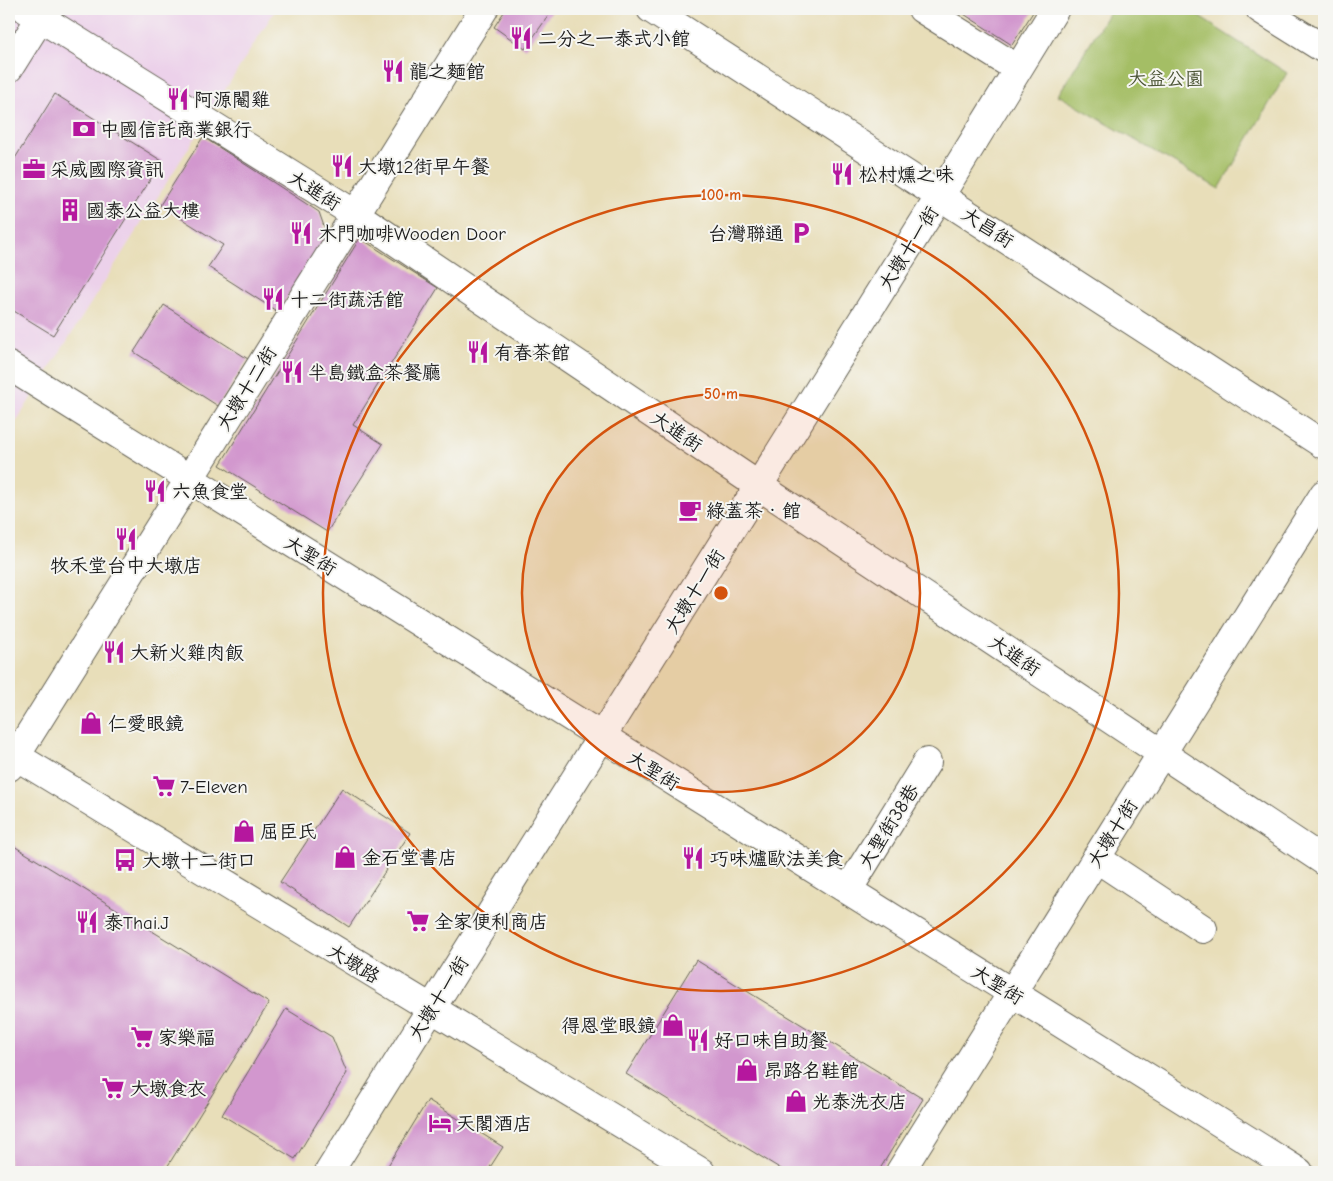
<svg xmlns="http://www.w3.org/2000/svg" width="1333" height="1181" font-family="'Comic Neue','LXGW WenKai TC',sans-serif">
<rect width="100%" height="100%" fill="#f6f6f2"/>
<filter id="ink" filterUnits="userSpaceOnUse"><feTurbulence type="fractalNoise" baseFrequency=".02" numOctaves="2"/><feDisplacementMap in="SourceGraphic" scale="10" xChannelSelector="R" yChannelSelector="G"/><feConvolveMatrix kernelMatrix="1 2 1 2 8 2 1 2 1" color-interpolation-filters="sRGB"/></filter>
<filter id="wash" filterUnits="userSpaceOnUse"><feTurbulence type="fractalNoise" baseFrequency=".0096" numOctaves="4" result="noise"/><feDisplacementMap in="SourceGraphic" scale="20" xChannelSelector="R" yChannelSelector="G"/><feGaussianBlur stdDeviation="1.12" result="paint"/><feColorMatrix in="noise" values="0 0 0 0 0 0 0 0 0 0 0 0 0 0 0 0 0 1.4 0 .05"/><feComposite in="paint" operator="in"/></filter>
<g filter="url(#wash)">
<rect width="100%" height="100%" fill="#e8deb9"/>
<!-- built -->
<path fill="#ecd1ea" d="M9,9H276L9,433Z"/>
<!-- green -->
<path fill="#a4be65" stroke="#606d40" d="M1111,9H1187L1287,73L1219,189L1058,95Z"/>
<g id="blocks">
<!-- building -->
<path fill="#d297ce" d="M506,9H553L525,49L494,27Z
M956,9H1035L1012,45Z
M55,94L162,161L53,335L9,308V168Z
M203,137L319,212L327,235L278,312L208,267L223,245L160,205Z
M360,238L438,288L353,425L383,444L327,532L220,465Z
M164,305L248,359L218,406L134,352Z
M342,788L410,833L349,927L280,882Z
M9,843L269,1003L164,1172H9Z
M696,960L923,1099L878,1172H786L626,1074Z
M286,1009L332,1037L347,1073L295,1159L222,1115Z
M428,1100L503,1147L487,1172H384Z"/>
</g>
</g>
<g filter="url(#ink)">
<use href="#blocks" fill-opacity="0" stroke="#636053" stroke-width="1"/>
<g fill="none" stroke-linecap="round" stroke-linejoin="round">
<defs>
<path id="minor" d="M26,9L355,214L759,486L1324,861
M651,9L1324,445
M922,9L1018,69
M1260,9L1324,49
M9,366L1299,1172
M9,752L701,1172
M9,767L484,9
M1096,858L1203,929
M848,890L927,762
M329,1172L940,196L1055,9
M900,1172L1324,494"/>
<path id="major" d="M9,68L46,9"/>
</defs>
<!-- minor casing -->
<use href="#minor" stroke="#636053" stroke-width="30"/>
<!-- major casing -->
<use href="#major" stroke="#636053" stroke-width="30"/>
<!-- minor -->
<use href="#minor" stroke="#fff" stroke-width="28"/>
<!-- major -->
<use href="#major" stroke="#fff" stroke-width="28"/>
</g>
</g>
<!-- distance rings -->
<circle cx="721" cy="593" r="199" fill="#d4530e" fill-opacity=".12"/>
<g fill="none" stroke="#d4530e" stroke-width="2.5">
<circle cx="721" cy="593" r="199"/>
<circle cx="721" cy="593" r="398"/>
</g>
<!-- icons -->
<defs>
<symbol id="restaurant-bare" viewBox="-9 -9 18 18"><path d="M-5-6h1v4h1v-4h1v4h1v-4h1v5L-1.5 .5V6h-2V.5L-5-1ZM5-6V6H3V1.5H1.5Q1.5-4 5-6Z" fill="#b5179e" stroke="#f6f6f2" stroke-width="2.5" paint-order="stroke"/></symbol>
<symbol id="bank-bare" viewBox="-9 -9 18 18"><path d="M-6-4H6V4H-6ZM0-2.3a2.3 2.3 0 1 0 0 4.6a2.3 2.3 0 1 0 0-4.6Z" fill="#b5179e" stroke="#f6f6f2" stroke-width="2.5" paint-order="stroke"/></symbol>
<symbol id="office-bare" viewBox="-9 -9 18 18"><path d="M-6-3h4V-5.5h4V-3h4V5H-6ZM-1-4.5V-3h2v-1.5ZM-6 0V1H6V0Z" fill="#b5179e" stroke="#f6f6f2" stroke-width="2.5" paint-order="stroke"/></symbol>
<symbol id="building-bare" viewBox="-9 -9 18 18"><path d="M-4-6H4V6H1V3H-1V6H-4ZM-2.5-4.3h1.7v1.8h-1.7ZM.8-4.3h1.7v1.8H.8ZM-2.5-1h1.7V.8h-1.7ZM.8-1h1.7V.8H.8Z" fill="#b5179e" stroke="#f6f6f2" stroke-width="2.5" paint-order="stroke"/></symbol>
<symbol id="parking-bare" viewBox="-9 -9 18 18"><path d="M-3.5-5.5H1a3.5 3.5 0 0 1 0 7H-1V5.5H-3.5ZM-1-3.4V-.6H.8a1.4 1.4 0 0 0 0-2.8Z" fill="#b5179e" stroke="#f6f6f2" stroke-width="2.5" paint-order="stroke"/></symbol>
<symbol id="cafe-bare" viewBox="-9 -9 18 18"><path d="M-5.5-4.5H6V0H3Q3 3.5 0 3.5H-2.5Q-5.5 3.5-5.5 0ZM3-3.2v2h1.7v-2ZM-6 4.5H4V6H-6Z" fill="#b5179e" stroke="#f6f6f2" stroke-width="2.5" paint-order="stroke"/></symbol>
<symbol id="shop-bare" viewBox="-9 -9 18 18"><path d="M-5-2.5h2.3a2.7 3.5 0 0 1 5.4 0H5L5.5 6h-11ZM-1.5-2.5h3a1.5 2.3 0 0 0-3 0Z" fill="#b5179e" stroke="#f6f6f2" stroke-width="2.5" paint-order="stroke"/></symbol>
<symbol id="supermarket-bare" viewBox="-9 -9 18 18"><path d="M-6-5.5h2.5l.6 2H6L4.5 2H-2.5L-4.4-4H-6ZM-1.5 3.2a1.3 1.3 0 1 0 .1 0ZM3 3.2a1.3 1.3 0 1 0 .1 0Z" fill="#b5179e" stroke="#f6f6f2" stroke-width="2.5" paint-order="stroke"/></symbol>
<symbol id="bus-bare" viewBox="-9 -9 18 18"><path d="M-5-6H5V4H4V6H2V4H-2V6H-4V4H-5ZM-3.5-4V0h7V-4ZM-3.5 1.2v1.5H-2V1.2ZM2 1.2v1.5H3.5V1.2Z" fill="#b5179e" stroke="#f6f6f2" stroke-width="2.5" paint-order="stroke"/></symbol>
<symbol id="hotel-bare" viewBox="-9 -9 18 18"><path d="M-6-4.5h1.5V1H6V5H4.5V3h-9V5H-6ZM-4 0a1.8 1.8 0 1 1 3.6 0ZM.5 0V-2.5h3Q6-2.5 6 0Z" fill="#b5179e" stroke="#f6f6f2" stroke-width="2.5" paint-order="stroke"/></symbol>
</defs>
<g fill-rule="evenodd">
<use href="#restaurant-bare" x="505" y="22" width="32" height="32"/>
<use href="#restaurant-bare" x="377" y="55" width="32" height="32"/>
<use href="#restaurant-bare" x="162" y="83" width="32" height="32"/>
<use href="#bank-bare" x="68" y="113" width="32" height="32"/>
<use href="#restaurant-bare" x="326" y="150" width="32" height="32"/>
<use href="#office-bare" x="18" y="153" width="32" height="32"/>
<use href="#restaurant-bare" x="826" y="158" width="32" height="32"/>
<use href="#building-bare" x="54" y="194" width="32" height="32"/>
<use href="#restaurant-bare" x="285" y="217" width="32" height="32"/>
<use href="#parking-bare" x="785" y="217" width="32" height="32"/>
<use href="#restaurant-bare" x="257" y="283" width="32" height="32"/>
<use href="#restaurant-bare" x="462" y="336" width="32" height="32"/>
<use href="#restaurant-bare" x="276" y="356" width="32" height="32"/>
<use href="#restaurant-bare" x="139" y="475" width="32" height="32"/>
<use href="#cafe-bare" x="674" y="494" width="32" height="32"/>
<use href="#restaurant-bare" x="110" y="523" width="32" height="32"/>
<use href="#restaurant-bare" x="98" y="636" width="32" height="32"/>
<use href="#shop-bare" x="75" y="707" width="32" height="32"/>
<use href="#supermarket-bare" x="148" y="770" width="32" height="32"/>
<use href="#shop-bare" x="228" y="815" width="32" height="32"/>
<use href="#shop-bare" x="329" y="841" width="32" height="32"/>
<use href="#restaurant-bare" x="677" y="842" width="32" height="32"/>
<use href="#bus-bare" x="109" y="844" width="32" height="32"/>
<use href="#supermarket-bare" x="402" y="905" width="32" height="32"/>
<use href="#restaurant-bare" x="71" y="906" width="32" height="32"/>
<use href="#shop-bare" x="657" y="1009" width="32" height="32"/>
<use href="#supermarket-bare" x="126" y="1021" width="32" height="32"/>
<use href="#restaurant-bare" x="682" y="1024" width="32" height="32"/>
<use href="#shop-bare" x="731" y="1054" width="32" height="32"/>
<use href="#supermarket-bare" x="97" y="1072" width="32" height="32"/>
<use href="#shop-bare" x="780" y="1085" width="32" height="32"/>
<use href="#hotel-bare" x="424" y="1107" width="32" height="32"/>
</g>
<g text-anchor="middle" stroke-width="4" stroke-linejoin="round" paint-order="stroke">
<!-- poi labels -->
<g font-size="19" fill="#1c1c1c" stroke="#f6f6f2" text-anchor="start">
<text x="538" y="45">二分之一泰式小館</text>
<text x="409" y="78">龍之麵館</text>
<text x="194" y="106">阿源閹雞</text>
<text x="100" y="136">中國信託商業銀行</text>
<text x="358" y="173">大墩12街早午餐</text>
<text x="50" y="176">采威國際資訊</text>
<text x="859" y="181">松村燻之味</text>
<text x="86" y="217">國泰公益大樓</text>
<text x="318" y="240">木門咖啡Wooden Door</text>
<text x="784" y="240" text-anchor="end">台灣聯通</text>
<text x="290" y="306">十二街蔬活館</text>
<text x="494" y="359">有春茶館</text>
<text x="308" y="379">半島鐵盒茶餐廳</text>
<text x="172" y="498">六魚食堂</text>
<text x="706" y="517">綠蓋茶‧館</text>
<text x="126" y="572" text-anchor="middle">牧禾堂台中大墩店</text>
<text x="130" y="659">大新火雞肉飯</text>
<text x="108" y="730">仁愛眼鏡</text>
<text x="180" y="793">7-Eleven</text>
<text x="260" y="838">屈臣氏</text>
<text x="362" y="864">金石堂書店</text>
<text x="710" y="865">巧味爐歐法美食</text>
<text x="142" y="867">大墩十二街口</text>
<text x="434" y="928">全家便利商店</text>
<text x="104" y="929">泰Thai.J</text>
<text x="656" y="1032" text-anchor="end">得恩堂眼鏡</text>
<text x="158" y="1044">家樂福</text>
<text x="714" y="1047">好口味自助餐</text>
<text x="764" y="1077">昂路名鞋館</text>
<text x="130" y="1095">大墩食衣</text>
<text x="812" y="1108">光泰洗衣店</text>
<text x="456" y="1130">天閣酒店</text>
</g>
<!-- park labels -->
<g font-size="19" fill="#4c5536" stroke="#f6f6f2">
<text x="1166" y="85">大益公園</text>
</g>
<!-- street labels -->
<g font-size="19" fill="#1c1c1c" stroke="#f6f6f2">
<text transform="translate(315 190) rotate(32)" y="7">大進街</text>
<text transform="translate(988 227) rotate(33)" y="7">大昌街</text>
<text transform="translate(908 248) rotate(-58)" y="7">大墩十一街</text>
<text transform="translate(246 388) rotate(-58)" y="7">大墩十二街</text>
<text transform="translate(677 431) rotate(34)" y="7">大進街</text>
<text transform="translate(311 555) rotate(32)" y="7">大聖街</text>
<text transform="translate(694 591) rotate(-58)" y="7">大墩十一街</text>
<text transform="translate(1015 655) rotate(34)" y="7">大進街</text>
<text transform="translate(654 770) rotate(32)" y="7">大聖街</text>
<text transform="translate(888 826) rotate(-58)" y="7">大聖街38巷</text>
<text transform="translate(1112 833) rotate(-58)" y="7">大墩十街</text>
<text transform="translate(354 963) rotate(31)" y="7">大墩路</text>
<text transform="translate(998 984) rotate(32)" y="7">大聖街</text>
<text transform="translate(438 998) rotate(-58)" y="7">大墩十一街</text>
</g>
</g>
<circle cx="721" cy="593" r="8" fill="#d4530e" stroke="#f6f6f2" stroke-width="2.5"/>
<g font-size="15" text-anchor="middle" font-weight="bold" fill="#d4530e" stroke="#f6f6f2" stroke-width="4" stroke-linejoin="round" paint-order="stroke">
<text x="721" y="200">100 m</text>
<text x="721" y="399">50 m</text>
</g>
<!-- margin -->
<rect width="1333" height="1181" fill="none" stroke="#f6f6f2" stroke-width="30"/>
</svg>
